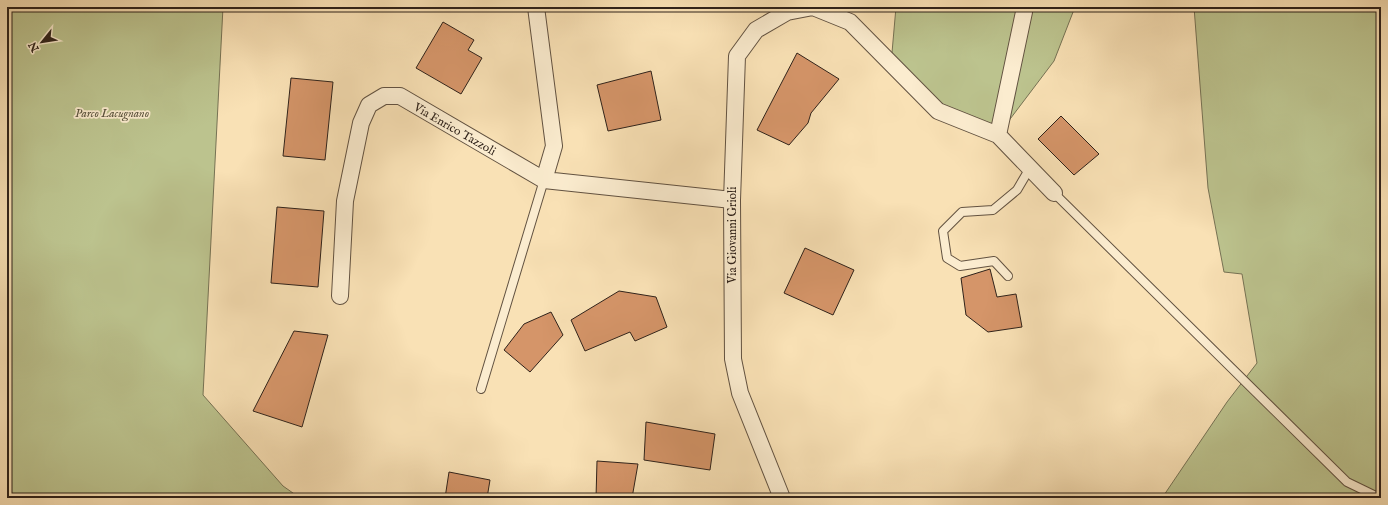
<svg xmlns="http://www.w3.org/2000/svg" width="1388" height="505" font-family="'IM FELL English',serif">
<rect width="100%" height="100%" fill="#f9e1b5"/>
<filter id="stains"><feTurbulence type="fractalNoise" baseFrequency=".005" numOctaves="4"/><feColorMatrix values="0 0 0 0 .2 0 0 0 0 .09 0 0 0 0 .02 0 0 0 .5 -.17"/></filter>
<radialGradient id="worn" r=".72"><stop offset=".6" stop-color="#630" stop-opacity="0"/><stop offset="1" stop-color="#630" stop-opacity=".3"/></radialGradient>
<!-- green -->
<path fill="#bcc38e" stroke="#767254" d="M7,7H223L203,395L283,486L300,498H7Z
M896,7H1075L1054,61L998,135L938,111L891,64Z
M1194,7H1381V498H1162L1227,402L1257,363L1242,274L1224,272L1208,188Z"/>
<!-- building -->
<path fill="#d59569" stroke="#2f221a" d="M443,22L474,40L468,50L482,58L461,94L416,68Z
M797,53L839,79L811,113L808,123L789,145L757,130Z
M651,71L661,120L608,131L597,85Z
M291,78L333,82L325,160L283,156Z
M1061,116L1099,154L1074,175L1038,139Z
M277,207L324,211L318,287L271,283Z
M805,248L854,270L833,315L784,293Z
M990,269L997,297L1016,294L1022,327L988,332L966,315L961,278Z
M619,291L656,297L667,327L635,341L630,332L585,351L571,320Z
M551,312L563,335L530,372L504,350L524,324Z
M294,331L328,335L302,427L253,411Z
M646,422L715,434L710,470L644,460Z
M597,461L638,464L632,498H596Z
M449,472L490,480L487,498H445Z"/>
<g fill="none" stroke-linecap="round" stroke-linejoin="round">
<defs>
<path id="service" d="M1054,193L1347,482L1380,498
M1008,276L994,261L960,266L947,258L943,231L962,212L993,210L1017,190L1030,168
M481,389L544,180"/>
<path id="minor" d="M536,7L554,146L544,180
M813,7L850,22L938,111L998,135L1024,12V7
M998,135L1054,193
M340,296L345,201L361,123L369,105L384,96H400L544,180L732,200
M782,498L740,393L733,359L732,200L737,56L756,30L787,12L813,7"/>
</defs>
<!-- service casing -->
<use href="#service" stroke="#625241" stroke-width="10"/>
<!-- minor casing -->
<use href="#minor" stroke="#625241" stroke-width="18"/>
<!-- path -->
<path stroke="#2f221a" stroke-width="2.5" stroke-dasharray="1 2" stroke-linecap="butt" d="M7,9L8,7"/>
<!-- service -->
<use href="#service" stroke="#fbeccf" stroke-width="8"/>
<!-- minor -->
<use href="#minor" stroke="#fbeccf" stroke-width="16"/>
</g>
<g text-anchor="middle" stroke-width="3.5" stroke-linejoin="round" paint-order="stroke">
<!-- park labels -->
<g font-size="12" font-style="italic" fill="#59523d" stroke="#fbeccf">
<text x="112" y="117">Parco Lacugnano</text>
</g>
<!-- street labels -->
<g font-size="12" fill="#2f221a" stroke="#fbeccf">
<text transform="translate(455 129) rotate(30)" y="4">Via Enrico Tazzoli</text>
<text transform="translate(732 235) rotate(-90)" y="4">Via Giovanni Grioli</text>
</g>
</g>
<!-- margin -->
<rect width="1388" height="505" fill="none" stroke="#f9e1b5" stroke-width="24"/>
<rect x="8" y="8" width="1372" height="489" fill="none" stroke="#2f221a" stroke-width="2"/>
<rect x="12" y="12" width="1364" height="481" fill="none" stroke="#2f221a"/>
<!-- north arrow -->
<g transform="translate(42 42) rotate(240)" stroke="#fbeccf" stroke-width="3" paint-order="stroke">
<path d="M0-3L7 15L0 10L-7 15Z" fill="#2f221a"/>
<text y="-6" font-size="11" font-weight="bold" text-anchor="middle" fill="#2f221a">N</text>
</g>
<rect width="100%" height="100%" filter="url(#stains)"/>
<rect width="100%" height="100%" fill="url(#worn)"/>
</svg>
